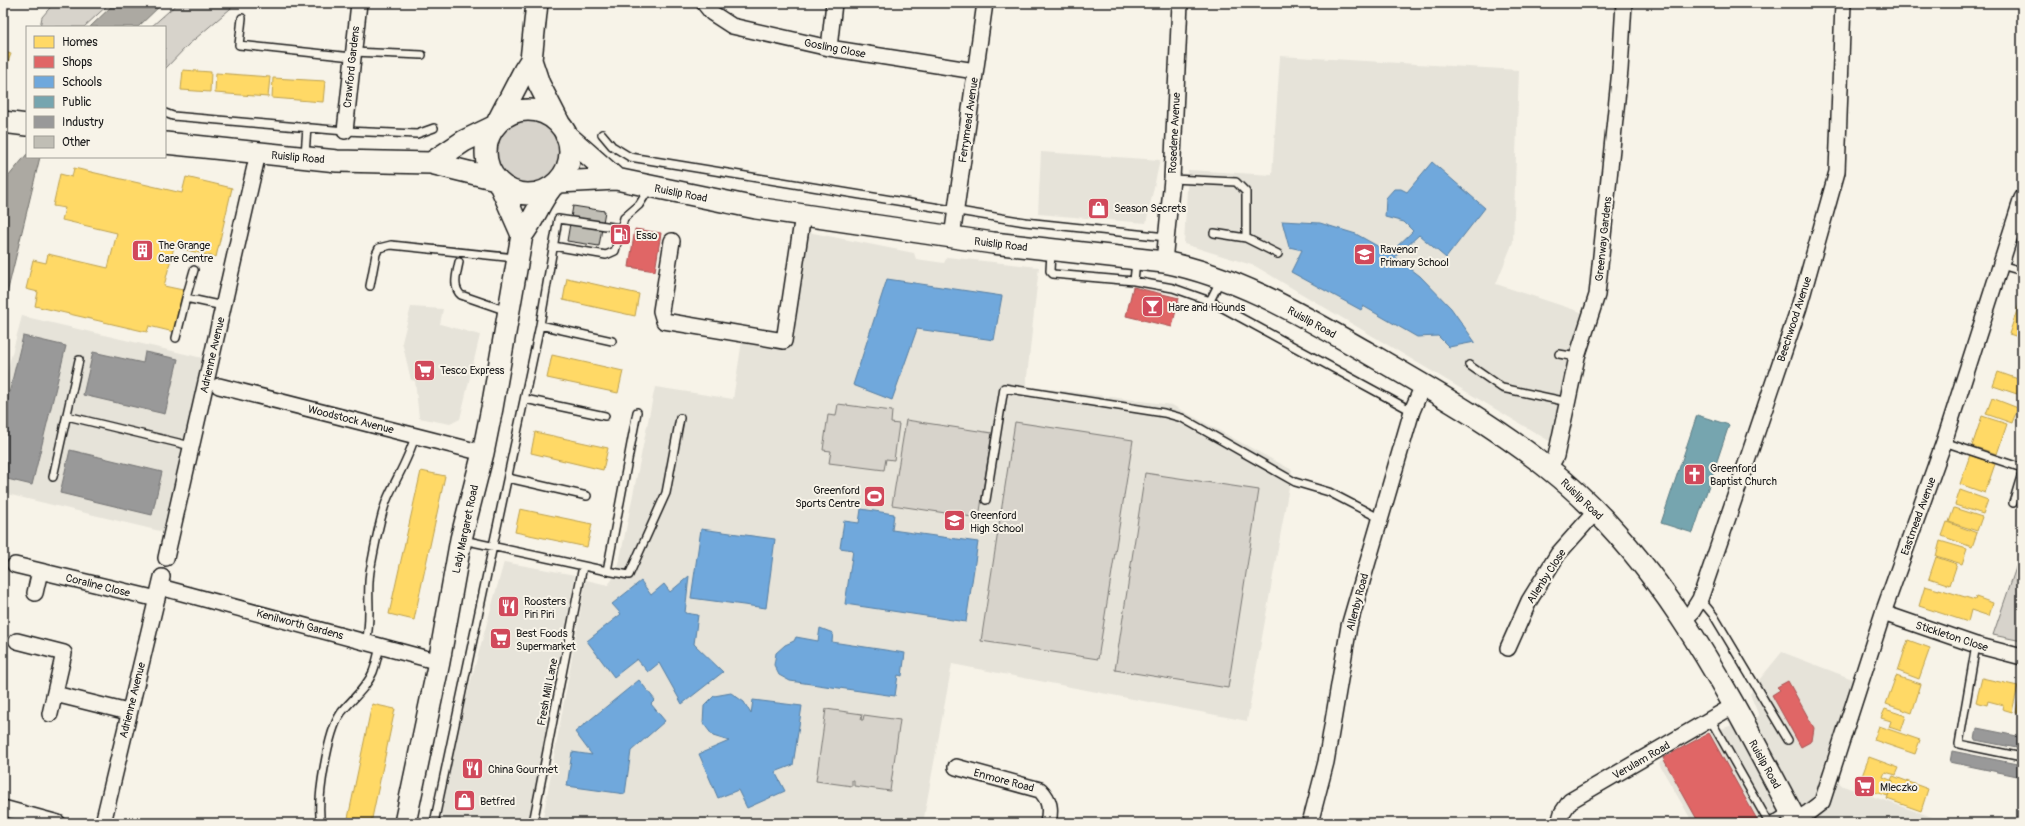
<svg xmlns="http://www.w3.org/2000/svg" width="2025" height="826" font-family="Pangolin,sans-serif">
<rect width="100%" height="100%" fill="#f7f3e8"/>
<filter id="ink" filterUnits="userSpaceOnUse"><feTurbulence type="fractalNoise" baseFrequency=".025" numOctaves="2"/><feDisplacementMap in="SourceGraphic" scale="8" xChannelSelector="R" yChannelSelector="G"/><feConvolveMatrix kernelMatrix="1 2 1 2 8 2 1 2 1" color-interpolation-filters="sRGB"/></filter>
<g filter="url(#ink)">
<!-- built -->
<path fill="#e6e3d9" d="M1280,56L1519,70L1513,242L1496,284L1587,314L1556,445L1255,266L1184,244L1188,170L1272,175Z
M1041,152L1160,160L1146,223L1038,214Z
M803,231L914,253L916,259L944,263L947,257L1039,267L1026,386L1172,405L1292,470L1247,721L952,664L923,823H542L586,580L608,585L617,573L655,387L733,399L744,328L789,334Z
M411,307L443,309L440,324L480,335L460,419L450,424L419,418L415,381L411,380L402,342Z
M22,316L211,360L168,533L3,493V387Z
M504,562L575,575L531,823H431Z
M1782,652L1855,680L1822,769L1843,786L1932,817L1929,823H1818L1806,803L1783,823H1693L1659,764L1663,758L1709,733L1759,716L1750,694L1759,680Z"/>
<!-- green -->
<path fill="#d7d3cb" stroke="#7a7874" d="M54,3H110L84,27H40L42,17Z
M178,3H237L188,45L165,69V27H151Z
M495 151a34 34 0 1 1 68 0a34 34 0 1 1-68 0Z
M838,404L892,411L891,423L899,424L894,460L886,459L884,470L829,463L831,451L823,450L828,415L836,416Z
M906,420L992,433L979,518L892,505Z
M1015,422L1133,440L1098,659L981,641Z
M1145,473L1259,490L1228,688L1115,670Z
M2022,550V641L1993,635Z
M826,709L862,714L861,720H863L864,715L900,720L890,791L854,786V780H852V786L816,781Z"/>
<!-- water -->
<path fill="#aca9a2" stroke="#72716c" d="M115,3H163L138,27H90Z
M27,154V157H40L3,310V183Z"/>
<!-- homes -->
<path fill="#ffd966" stroke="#bba050" d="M3,51L11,54L4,72H3Z
M183,70L211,72L210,92L181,90Z
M216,73L270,77L268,97L215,93Z
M273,78L325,81L323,102L272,98Z
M74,168L182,193L186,177L232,188L216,257L174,247L164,286L183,290L174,332L149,326L147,332L35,306L38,292L26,289L33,260L46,263L48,254L108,268L117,233L62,220L65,208L53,206L60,174L72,177Z
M567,278L639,294L635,316L563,300Z
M2022,296V338L2009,334Z
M552,355L623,371L618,393L547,378Z
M1998,372L2021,380L2017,394L1993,386Z
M1992,398L2018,408L2012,423L1986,414Z
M1982,416L2007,424L1997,454L1972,446Z
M535,432L608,448L603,470L531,453Z
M1970,455L1995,464L1985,493L1960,484Z
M421,471L445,476L414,620L389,614Z
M1960,490L1988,500L1983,514L1955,505Z
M1954,508L1982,517L1977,531L1949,522Z
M520,509L592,524L587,547L515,532Z
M1947,522L1977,533L1972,547L1942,536Z
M1940,541L1967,549L1962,564L1936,556Z
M1936,557L1957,564L1950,585L1929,578Z
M1925,586L1939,590V589L1975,600L1976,597L1993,603L1989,616L1971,610L1968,622L1919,606Z
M1908,640L1930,648L1919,679L1898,671Z
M1896,676L1921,684L1912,713L1886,704Z
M1982,678L2018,686L2012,712L2002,709L2003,705L1988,701L1987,705L1976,702Z
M2022,687V713L2016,712Z
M372,704L395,709L371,823H347Z
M1885,709L1906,716L1901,731L1889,727L1891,721L1881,718Z
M1879,726L1920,740L1915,754L1874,740Z
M1869,757L1899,768L1896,775L1885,772L1883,777L1893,781L1888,796L1858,787Z
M1893,776L1928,789L1921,811L1887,799L1893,781L1891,780Z"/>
<!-- shops -->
<path fill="#e06666" stroke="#a55050" d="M635,229L661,233L655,271L629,267Z
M1133,287L1179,298L1172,327L1126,316Z
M1788,681L1814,728L1812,741L1801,747L1772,695L1780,690L1777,687Z
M1709,733L1759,823H1699L1663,758Z"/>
<!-- schools -->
<path fill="#6fa8dc" stroke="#567ea2" d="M1432,162L1485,208L1446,258L1419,235L1395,257L1390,253L1413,231L1404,222L1385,217L1386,198L1394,189H1401L1407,192Z
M1282,221L1320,223L1356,234L1390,253L1420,276L1451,308L1475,342L1449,347L1438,336L1417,337L1363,306L1361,310L1291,272L1302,250L1289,247Z
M887,279L1002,296L994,340L917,329L892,400L853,385Z
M861,509L894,514L892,530L978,542L966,622L845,604L853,550L840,548L844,521L859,523Z
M701,529L775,539L766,608L691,598Z
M689,576L685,613L698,615L694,644L723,672L682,704L659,663L648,672L637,659L614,677L587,641L621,614L612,604L641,581L651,595L664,584L670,592Z
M820,628L833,633L832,642L905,653L902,676L898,675L895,696L790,681L779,675L774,665L776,653L785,645L794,641L796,637L818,641Z
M639,680L655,700L651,704L665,721L631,751L625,794L567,786L572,752L592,755L575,732Z
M731,693L744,702L751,714L753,700L802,706L793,765L775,772L785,791L747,808L738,790L718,798L699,754L729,741L713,736L703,723L704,706L714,696Z
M601,819L626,823H601Z"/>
<!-- public -->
<path fill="#76a5af" stroke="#5b7c83" d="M1697,415L1729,425L1693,533L1661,523Z"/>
<!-- industry -->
<path fill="#999" stroke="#747474" d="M23,336L66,346L32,485L3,478V418Z
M93,352L143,363L145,352L178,359L165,414L83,395Z
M70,450L162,472L152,515L60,493Z
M1977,728L2022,737V749L1975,740Z
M1952,751L2022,765V777L1950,762Z"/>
<!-- building -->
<path fill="#c0beb5" stroke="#1c1c1c" d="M573,206L605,211L599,246L567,241Z"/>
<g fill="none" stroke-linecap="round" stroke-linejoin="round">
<defs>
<path id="lane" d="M242,18L239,45L352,57
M353,52L422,55
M165,113L173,116L345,131L417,134L434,128
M602,134L612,146L630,157L1025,222L1166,237
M305,155L307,127
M1172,179L1236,182L1246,192V238L1278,254
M1214,233L1246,238
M553,246L606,255L615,251L624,218L639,205L649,189
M1051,252L1050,271L1053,274L1134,281L1173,288L1210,301L1220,281
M459,262C457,273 452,287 461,295L507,311
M2001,265L2022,271
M194,270L186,298L223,306
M1134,281L1136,261
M370,286L376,254L379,248L391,245L516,258
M1210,301L1412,411
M540,325L612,341
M176,338L186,298
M1559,354L1577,357
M1469,365L1502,388L1568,402
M525,399L605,416
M67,416L191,446
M1944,442L2022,468
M53,477L79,360
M508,478L587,496
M986,500L1004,388L1164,413L1182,418L1295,482L1329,492L1381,519
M2013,503L2022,473
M463,540L607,571L637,412
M607,571L629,575L666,493L680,418
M1700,599L1714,616L1788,740
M366,642C373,615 365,592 371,566C375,546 380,515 388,497C397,477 409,458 415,436
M1976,645L1959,744L2022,757
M1710,719L1769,823
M321,823C316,801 328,731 341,713C351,700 366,689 373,672C376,664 378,655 380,646
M434,823L540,325L558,219L620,228
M533,823L583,566
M1769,823L1788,811"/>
<path id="street" d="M704,3L712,13L732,26L829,48L975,71
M829,48L834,3
M345,131L359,3
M952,237L985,3
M672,241L661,311L664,321L784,341L803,215
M1164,262L1172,179L1180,3
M219,386L483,453
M1549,469L1556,456L1577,357L1597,295L1620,70L1624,3
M166,558L258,153
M15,565L157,599
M160,587L439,662
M35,593L40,571
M1883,613L1976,645L2022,657
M1684,620L1692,612L1700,599L1721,538L1799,307L1837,172L1843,3
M17,641L64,653L50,714
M1508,648L1529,601L1558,554L1596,511
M55,694L128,712
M956,767L1040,790C1050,800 1051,809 1048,823
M3,808L58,823
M1795,821L1809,812L1822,802L1883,613L1944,442L2022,198
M103,823L162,577
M1310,823L1326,762L1349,626L1412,411L1423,385
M1559,823L1562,813L1570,801L1733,706"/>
<path id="secondary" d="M537,3L531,60L539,84L559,123
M486 152a42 42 0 1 1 84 0a42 42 0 1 1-84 0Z
M498,121L524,71L531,60
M3,122L27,125
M566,135L616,179
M165,143L337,161L431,163L492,178
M431,163L464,141L493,127
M559,182L616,179L756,208L993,243L1164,262C1239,277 1303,316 1368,353C1430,389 1493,424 1549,469C1664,560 1730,697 1797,823
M500,185L522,235
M405,823L439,662L461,539L483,453L492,408L522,235C534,220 539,203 551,188"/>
</defs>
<!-- lane casing -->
<use href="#lane" stroke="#1c1c1c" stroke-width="10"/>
<!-- street casing -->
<use href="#street" stroke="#1c1c1c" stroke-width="18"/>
<!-- secondary casing -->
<use href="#secondary" stroke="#1c1c1c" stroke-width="24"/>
<!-- lane -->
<use href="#lane" stroke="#f7f3e8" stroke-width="7"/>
<!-- street -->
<use href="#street" stroke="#f7f3e8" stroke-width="15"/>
<!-- secondary -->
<use href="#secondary" stroke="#f7f3e8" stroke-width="21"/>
</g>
</g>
<!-- icons -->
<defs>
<symbol id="shop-square" viewBox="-11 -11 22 22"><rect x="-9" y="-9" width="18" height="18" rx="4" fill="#d1495b" stroke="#f7f3e8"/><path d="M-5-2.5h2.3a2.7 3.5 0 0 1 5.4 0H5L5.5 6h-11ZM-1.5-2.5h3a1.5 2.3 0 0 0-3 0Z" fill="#fff"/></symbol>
<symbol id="fuel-square" viewBox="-11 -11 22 22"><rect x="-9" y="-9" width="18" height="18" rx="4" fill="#d1495b" stroke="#f7f3e8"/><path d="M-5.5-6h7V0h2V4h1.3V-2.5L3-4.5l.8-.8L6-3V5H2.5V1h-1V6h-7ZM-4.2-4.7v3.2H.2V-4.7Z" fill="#fff"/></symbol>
<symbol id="building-square" viewBox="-11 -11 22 22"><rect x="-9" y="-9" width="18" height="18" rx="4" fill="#d1495b" stroke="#f7f3e8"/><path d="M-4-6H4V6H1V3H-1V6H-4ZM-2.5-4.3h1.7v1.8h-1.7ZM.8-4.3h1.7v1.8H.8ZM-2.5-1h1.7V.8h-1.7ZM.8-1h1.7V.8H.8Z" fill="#fff"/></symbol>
<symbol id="school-square" viewBox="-11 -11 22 22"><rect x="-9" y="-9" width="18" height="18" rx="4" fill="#d1495b" stroke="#f7f3e8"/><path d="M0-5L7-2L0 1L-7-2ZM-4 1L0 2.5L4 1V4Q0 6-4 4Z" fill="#fff"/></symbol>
<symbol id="bar-square" viewBox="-11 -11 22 22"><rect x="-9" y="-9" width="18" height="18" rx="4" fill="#d1495b" stroke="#f7f3e8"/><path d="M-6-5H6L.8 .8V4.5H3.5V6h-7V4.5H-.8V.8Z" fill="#fff"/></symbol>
<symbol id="supermarket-square" viewBox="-11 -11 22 22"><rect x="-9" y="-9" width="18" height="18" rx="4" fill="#d1495b" stroke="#f7f3e8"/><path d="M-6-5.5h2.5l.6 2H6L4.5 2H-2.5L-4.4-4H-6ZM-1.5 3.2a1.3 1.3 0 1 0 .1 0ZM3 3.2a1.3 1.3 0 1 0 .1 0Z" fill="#fff"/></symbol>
<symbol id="church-square" viewBox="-11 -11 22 22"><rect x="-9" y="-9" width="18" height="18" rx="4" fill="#d1495b" stroke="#f7f3e8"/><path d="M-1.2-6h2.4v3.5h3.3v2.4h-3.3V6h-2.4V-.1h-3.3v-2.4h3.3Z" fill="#fff"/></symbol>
<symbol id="stadium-square" viewBox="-11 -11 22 22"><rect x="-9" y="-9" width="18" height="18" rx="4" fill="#d1495b" stroke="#f7f3e8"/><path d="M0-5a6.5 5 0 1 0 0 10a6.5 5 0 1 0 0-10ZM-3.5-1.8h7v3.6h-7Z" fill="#fff"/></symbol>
<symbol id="restaurant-square" viewBox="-11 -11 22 22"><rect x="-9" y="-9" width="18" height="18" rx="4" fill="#d1495b" stroke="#f7f3e8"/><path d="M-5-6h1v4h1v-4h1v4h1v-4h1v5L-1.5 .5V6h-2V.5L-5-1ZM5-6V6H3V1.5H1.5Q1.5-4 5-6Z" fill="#fff"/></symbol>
</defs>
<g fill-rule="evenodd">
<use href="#shop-square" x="1086" y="196" width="25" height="25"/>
<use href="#fuel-square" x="608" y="222" width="25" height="25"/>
<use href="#building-square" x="130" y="238" width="25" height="25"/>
<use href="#school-square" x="1352" y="242" width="25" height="25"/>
<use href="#bar-square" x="1140" y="294" width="25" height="25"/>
<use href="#supermarket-square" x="412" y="358" width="25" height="25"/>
<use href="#church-square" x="1682" y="462" width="25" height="25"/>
<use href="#stadium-square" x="862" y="484" width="25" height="25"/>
<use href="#school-square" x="942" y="508" width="25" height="25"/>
<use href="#restaurant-square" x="496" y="594" width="25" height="25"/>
<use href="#supermarket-square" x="488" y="626" width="25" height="25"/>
<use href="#restaurant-square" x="460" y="756" width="25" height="25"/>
<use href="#supermarket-square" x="1852" y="774" width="25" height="25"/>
<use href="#shop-square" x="452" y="788" width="25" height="25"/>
</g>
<g text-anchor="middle" stroke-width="4" stroke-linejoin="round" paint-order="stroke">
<!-- street labels -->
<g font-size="11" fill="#1c1c1c" stroke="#f7f3e8">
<text transform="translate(835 48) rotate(11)" y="4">Gosling Close</text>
<text transform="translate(351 67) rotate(-84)" y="4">Crawford Gardens</text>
<text transform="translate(968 120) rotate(-82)" y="4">Ferrymead Avenue</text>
<text transform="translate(1174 133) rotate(-87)" y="4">Rosedene Avenue</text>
<text transform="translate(298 157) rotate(5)" y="4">Ruislip Road</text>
<text transform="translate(681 193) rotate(11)" y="4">Ruislip Road</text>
<text transform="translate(1603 239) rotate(-84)" y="4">Greenway Gardens</text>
<text transform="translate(1001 244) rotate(7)" y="4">Ruislip Road</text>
<text transform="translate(1794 319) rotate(-72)" y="4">Beechwood Avenue</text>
<text transform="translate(1312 322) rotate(29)" y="4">Ruislip Road</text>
<text transform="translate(212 355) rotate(-77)" y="4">Adrienne Avenue</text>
<text transform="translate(351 419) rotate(14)" y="4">Woodstock Avenue</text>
<text transform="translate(1582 499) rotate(44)" y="4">Ruislip Road</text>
<text transform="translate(1918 516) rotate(-70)" y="4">Eastmead Avenue</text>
<text transform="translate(465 529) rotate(-78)" y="4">Lady Margaret Road</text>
<text transform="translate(1546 576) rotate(-57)" y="4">Allenby Close</text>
<text transform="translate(98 585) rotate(14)" y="4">Coraline Close</text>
<text transform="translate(1357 602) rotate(-75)" y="4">Allenby Road</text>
<text transform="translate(300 624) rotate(15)" y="4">Kenilworth Gardens</text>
<text transform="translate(1952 636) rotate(18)" y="4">Stickleton Close</text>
<text transform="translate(547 692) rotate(-79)" y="4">Fresh Mill Lane</text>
<text transform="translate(132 700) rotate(-76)" y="4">Adrienne Avenue</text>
<text transform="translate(1641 760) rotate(-30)" y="4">Verulam Road</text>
<text transform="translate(1765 764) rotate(61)" y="4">Ruislip Road</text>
<text transform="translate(1004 780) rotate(15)" y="4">Enmore Road</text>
</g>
<!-- poi labels -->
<g font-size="11" fill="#1c1c1c" stroke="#f7f3e8" text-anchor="start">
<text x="1114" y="212">Season Secrets</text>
<text x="636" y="239">Esso</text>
<text x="158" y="249">The Grange<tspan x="158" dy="13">Care Centre</tspan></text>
<text x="1380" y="253">Ravenor<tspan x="1380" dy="13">Primary School</tspan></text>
<text x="1168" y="311">Hare and Hounds</text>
<text x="440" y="374">Tesco Express</text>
<text x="1710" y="472">Greenford<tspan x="1710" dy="13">Baptist Church</tspan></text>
<text x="860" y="494" text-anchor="end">Greenford<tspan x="860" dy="13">Sports Centre</tspan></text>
<text x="970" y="519">Greenford<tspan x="970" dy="13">High School</tspan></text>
<text x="524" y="605">Roosters<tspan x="524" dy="13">Piri Piri</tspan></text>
<text x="516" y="637">Best Foods<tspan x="516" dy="13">Supermarket</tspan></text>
<text x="488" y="773">China Gourmet</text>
<text x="1880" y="791">Mleczko</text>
<text x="480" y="805">Betfred</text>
</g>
</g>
<!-- margin -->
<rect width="2025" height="826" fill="none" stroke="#f7f3e8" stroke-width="16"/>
<rect x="8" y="8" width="2009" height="810" fill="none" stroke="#1c1c1c" stroke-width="1.5" filter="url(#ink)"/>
<!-- legend -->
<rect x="26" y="26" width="140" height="132" fill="#f7f3e8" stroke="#9f9d96"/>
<rect x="34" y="36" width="20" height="12" fill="#ffd966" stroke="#9f9d96"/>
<text x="62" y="46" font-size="12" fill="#1c1c1c">Homes</text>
<rect x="34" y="56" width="20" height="12" fill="#e06666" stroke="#9f9d96"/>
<text x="62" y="66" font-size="12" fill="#1c1c1c">Shops</text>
<rect x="34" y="76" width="20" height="12" fill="#6fa8dc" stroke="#9f9d96"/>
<text x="62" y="86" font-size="12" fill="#1c1c1c">Schools</text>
<rect x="34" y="96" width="20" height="12" fill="#76a5af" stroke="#9f9d96"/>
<text x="62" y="106" font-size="12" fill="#1c1c1c">Public</text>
<rect x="34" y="116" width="20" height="12" fill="#999999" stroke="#9f9d96"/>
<text x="62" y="126" font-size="12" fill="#1c1c1c">Industry</text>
<rect x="34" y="136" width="20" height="12" fill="#c0beb5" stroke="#9f9d96"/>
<text x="62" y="146" font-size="12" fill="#1c1c1c">Other</text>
</svg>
